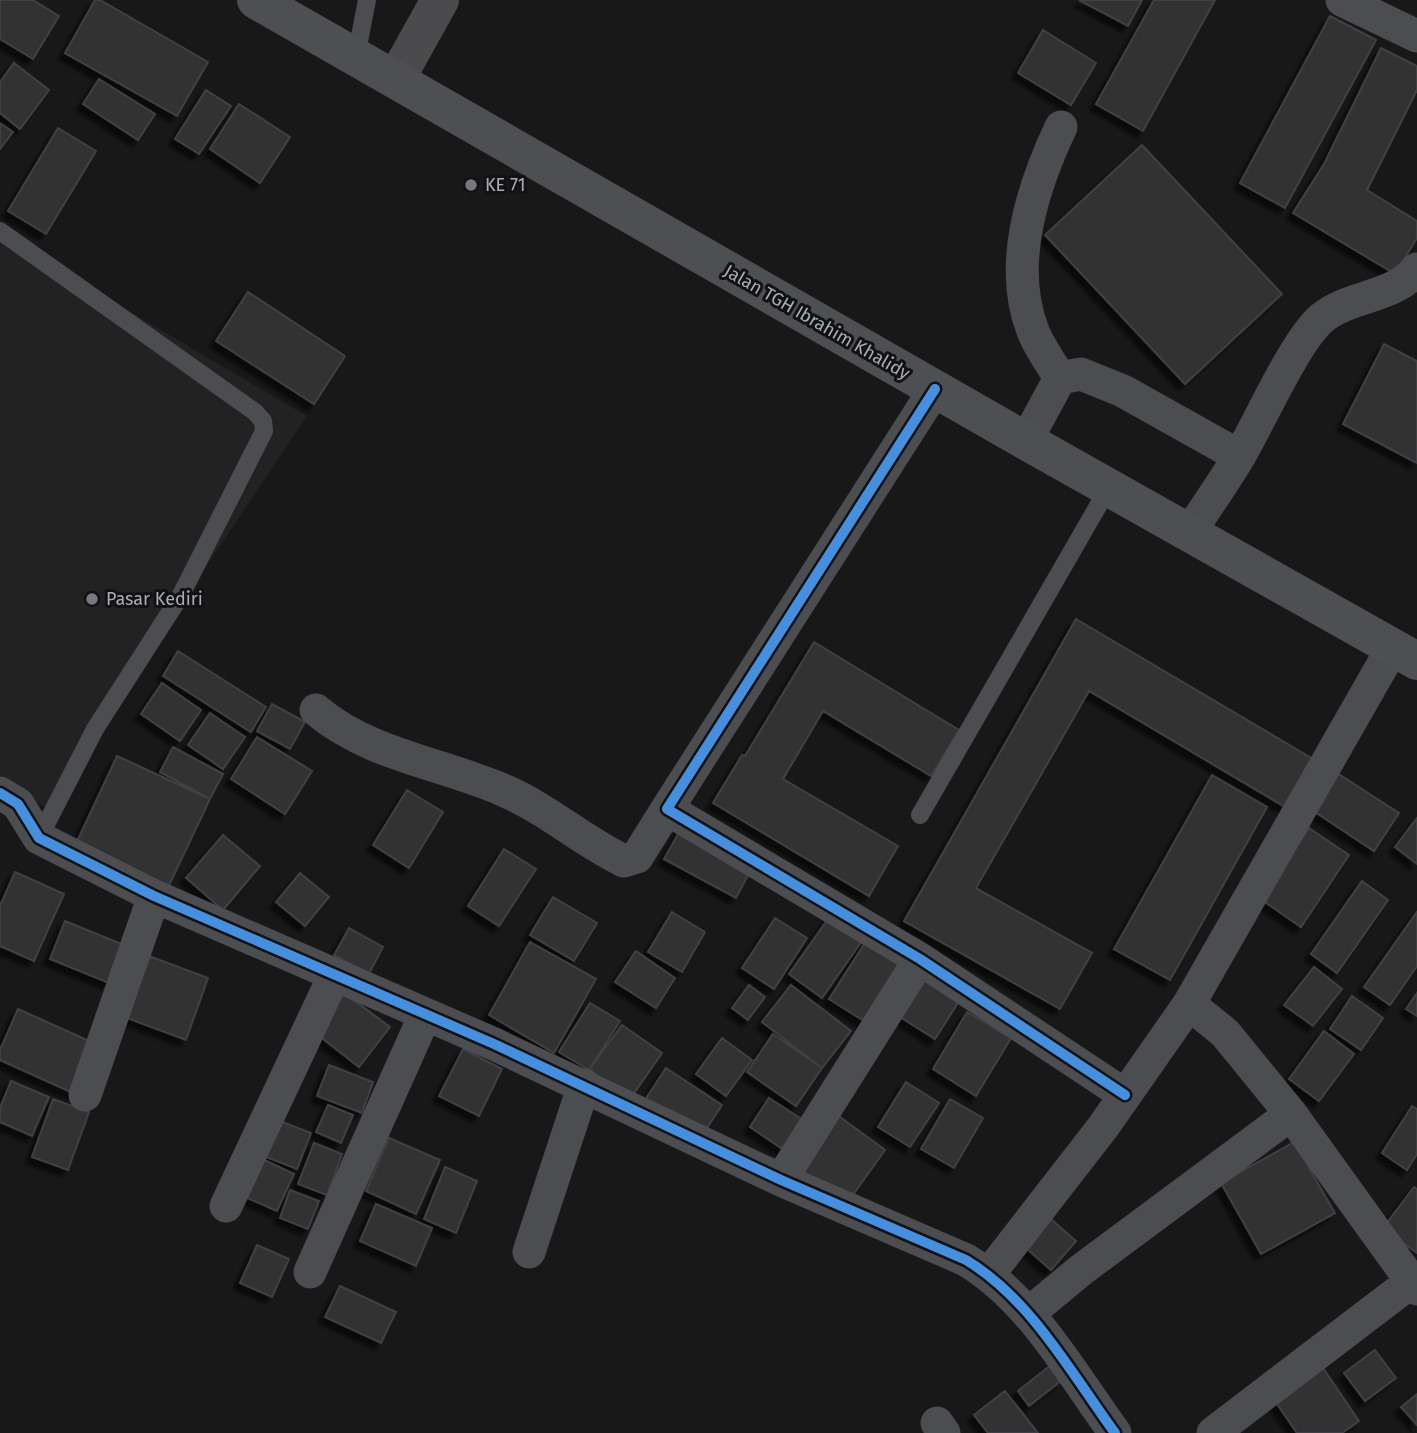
<svg xmlns="http://www.w3.org/2000/svg" width="1417" height="1433" font-family="'Fira Sans',sans-serif">
<defs>
<filter id="shadow"><feDropShadow dx="-6" dy="6" stdDeviation="2" flood-color="#0009"/></filter>
</defs>
<rect width="100%" height="100%" fill="#181818"/>
<!-- built -->
<path fill="#222223" d="M0,235L307,416L45,807L0,782Z"/>
<!-- building -->
<path fill="#313132" stroke="#404144" stroke-width="2" filter="url(#shadow)" d="M0,0H33L59,16L33,59L0,39Z
M95,0H100L208,62L177,116L65,53Z
M1079,0H1142L1128,26Z
M1154,0H1215L1143,131L1096,104Z
M1330,16L1376,40L1285,208L1240,183Z
M1043,30L1096,63L1071,105L1018,73Z
M1381,48L1417,66V90L1367,190L1417,221V238L1395,274L1293,213L1324,164Z
M14,63L49,90L20,129L0,113V82Z
M99,79L155,114L138,140L83,104Z
M206,90L231,106L199,154L175,139Z
M239,104L290,137L260,183L210,149Z
M0,123L13,132L0,149Z
M58,128L96,151L46,234L8,211Z
M1142,145L1282,294L1185,384L1045,235Z
M248,292L345,356L314,404L216,341Z
M1384,344L1417,361V463L1343,424Z
M1076,619L1313,759L1285,807L1089,691L976,888L1092,953L1060,1009L904,921Z
M814,642L959,730L931,776L823,711L783,779L898,846L869,896L713,803L742,755L745,756Z
M178,651L266,707L251,732L163,676Z
M162,683L201,710L180,741L141,714Z
M272,704L305,722L290,749L257,731Z
M210,713L245,737L223,769L188,745Z
M257,737L312,771L285,814L231,779Z
M173,747L223,774L210,799L160,772Z
M117,756L210,799L164,896L72,852Z
M1334,771L1399,813L1374,851L1309,808Z
M1212,775L1267,807L1170,980L1114,949Z
M407,790L443,812L409,868L373,845Z
M1417,818V864L1395,847Z
M682,827L753,866L736,898L664,859Z
M1309,828L1349,855L1301,927L1262,900Z
M223,835L260,866L223,910L186,878Z
M504,849L536,869L499,926L468,906Z
M15,872L64,894L34,961L0,946V906Z
M300,873L329,897L305,926L276,902Z
M1362,881L1388,900L1337,973L1311,954Z
M553,897L597,923L574,961L530,935Z
M672,912L705,932L682,972L648,952Z
M1417,912V966L1390,1005L1364,987Z
M831,915L864,938L822,998L789,974Z
M775,918L807,938L774,989L742,968Z
M65,921L124,945L109,983L50,959Z
M349,928L383,947L369,974L334,955Z
M870,935L913,962L872,1026L829,999Z
M530,942L596,979L554,1053L489,1015Z
M636,951L675,978L656,1008L615,982Z
M149,956L208,978L186,1040L127,1018Z
M1314,967L1342,989L1313,1026L1284,1005Z
M928,973L963,995L935,1039L900,1017Z
M749,985L765,997L748,1020L732,1008Z
M791,985L851,1031L822,1068L762,1022Z
M343,992L390,1027L359,1067L313,1031Z
M1417,993V1016L1406,1009Z
M1352,996L1383,1018L1361,1050L1330,1029Z
M590,1003L620,1021L589,1070L559,1052Z
M18,1009L96,1044L75,1094L0,1060V1050Z
M967,1012L1011,1038L976,1096L933,1069Z
M622,1025L662,1053L630,1099L589,1070Z
M1324,1031L1354,1054L1319,1101L1289,1079Z
M773,1034L822,1068L796,1106L747,1072Z
M722,1038L752,1060L726,1096L696,1074Z
M463,1049L502,1069L479,1116L439,1096Z
M329,1065L373,1082L362,1113L317,1096Z
M666,1068L722,1105L701,1137L645,1100Z
M11,1081L49,1097L32,1136L0,1122V1108Z
M906,1082L939,1103L910,1147L878,1127Z
M769,1098L806,1122L787,1152L750,1127Z
M53,1099L89,1112L68,1170L32,1157Z
M950,1099L983,1118L954,1168L921,1149Z
M328,1105L353,1115L341,1143L316,1132Z
M1412,1106L1417,1109V1154L1407,1170L1382,1153Z
M836,1114L885,1150L847,1203L797,1167Z
M275,1119L311,1133L297,1169L261,1155Z
M389,1138L440,1160L416,1214L366,1191Z
M1294,1142L1335,1213L1261,1254L1221,1183Z
M314,1143L342,1154L327,1195L298,1184Z
M260,1158L294,1174L277,1211L243,1196Z
M445,1167L477,1181L456,1233L424,1219Z
M1414,1187L1417,1189V1253L1383,1228Z
M290,1190L319,1201L308,1229L280,1218Z
M376,1204L432,1228L416,1266L360,1241Z
M1044,1213L1076,1241L1051,1270L1019,1242Z
M257,1245L289,1259L272,1297L240,1283Z
M340,1286L396,1312L381,1343L325,1317Z
M1375,1350L1396,1378L1365,1401L1344,1373Z
M1051,1365L1062,1380L1029,1406L1018,1391Z
M1323,1368L1359,1421L1342,1433H1297L1275,1401Z
M1005,1391L1038,1433H988L974,1415Z
M1417,1394V1425L1401,1407Z"/>
<g fill="none" stroke-linecap="round" stroke-linejoin="round">
<!-- lane -->
<path stroke="#4c4d50" stroke-width="18" d="M356,57L367,0
M0,231L255,412L263,421L264,431L181,595L95,729L39,838
M920,815L1109,487"/>
<!-- street -->
<path stroke="#4c4d50" stroke-width="33" d="M1342,0L1417,36
M1060,378C1051,363 1039,347 1033,331C1007,265 1033,186 1061,127
M935,389L667,809L920,959L1125,1095
M1026,441L1060,378L1081,374L1123,391L1239,456
M1190,532C1206,507 1224,482 1240,455C1260,421 1295,341 1322,318C1350,295 1394,298 1417,269
M316,710C369,755 441,763 503,790C546,808 582,841 624,861L637,857L667,809
M0,793L18,804L39,838L154,896L494,1044L781,1180L966,1260C1031,1299 1071,1373 1115,1433
M85,1095L154,896
M1291,1114L1225,1033L1189,1004L1393,647
M781,1180L920,959
M226,1206L334,976
M529,1252L584,1085
M310,1272L425,1015
M989,1274L1103,1127L1189,1004
M1028,1314L1081,1270L1291,1114L1417,1289
M937,1423L944,1433
M1213,1433L1411,1282"/>
<!-- secondary -->
<path stroke="#4b4b4e" stroke-width="38" d="M396,79L440,0"/>
<!-- primary -->
<path stroke="#4e4f52" stroke-width="38" d="M256,0L1026,441L1417,661"/>
<defs>
<path id="cycleway" d="M935,389L667,809L920,959L1125,1095
M0,793L18,804L39,838L154,896L494,1044L781,1180L966,1260C1031,1299 1071,1373 1115,1433"/>
</defs>
<!-- cycleway casing -->
<use href="#cycleway" stroke="#121214" stroke-width="15"/>
<!-- cycleway -->
<use href="#cycleway" stroke="#468fdf" stroke-width="10"/>
</g>
<!-- markers -->
<g fill="#77797f" stroke="#121214" stroke-width="2.5">
<circle cx="471" cy="185" r="7"/>
<circle cx="92" cy="599" r="7"/>
</g>
<g text-anchor="middle" stroke-width="6" stroke-linejoin="round" paint-order="stroke">
<!-- poi labels -->
<g font-size="18" fill="#aaadb7" stroke="#121214" text-anchor="start">
<text x="485" y="191">KE 71</text>
<text x="106" y="605">Pasar Kediri</text>
</g>
<!-- street labels -->
<g font-size="18" fill="#aaadb7" stroke="#121214">
<text transform="translate(817 322) rotate(30)" y="6">Jalan TGH Ibrahim Khalidy</text>
</g>
</g>
</svg>
